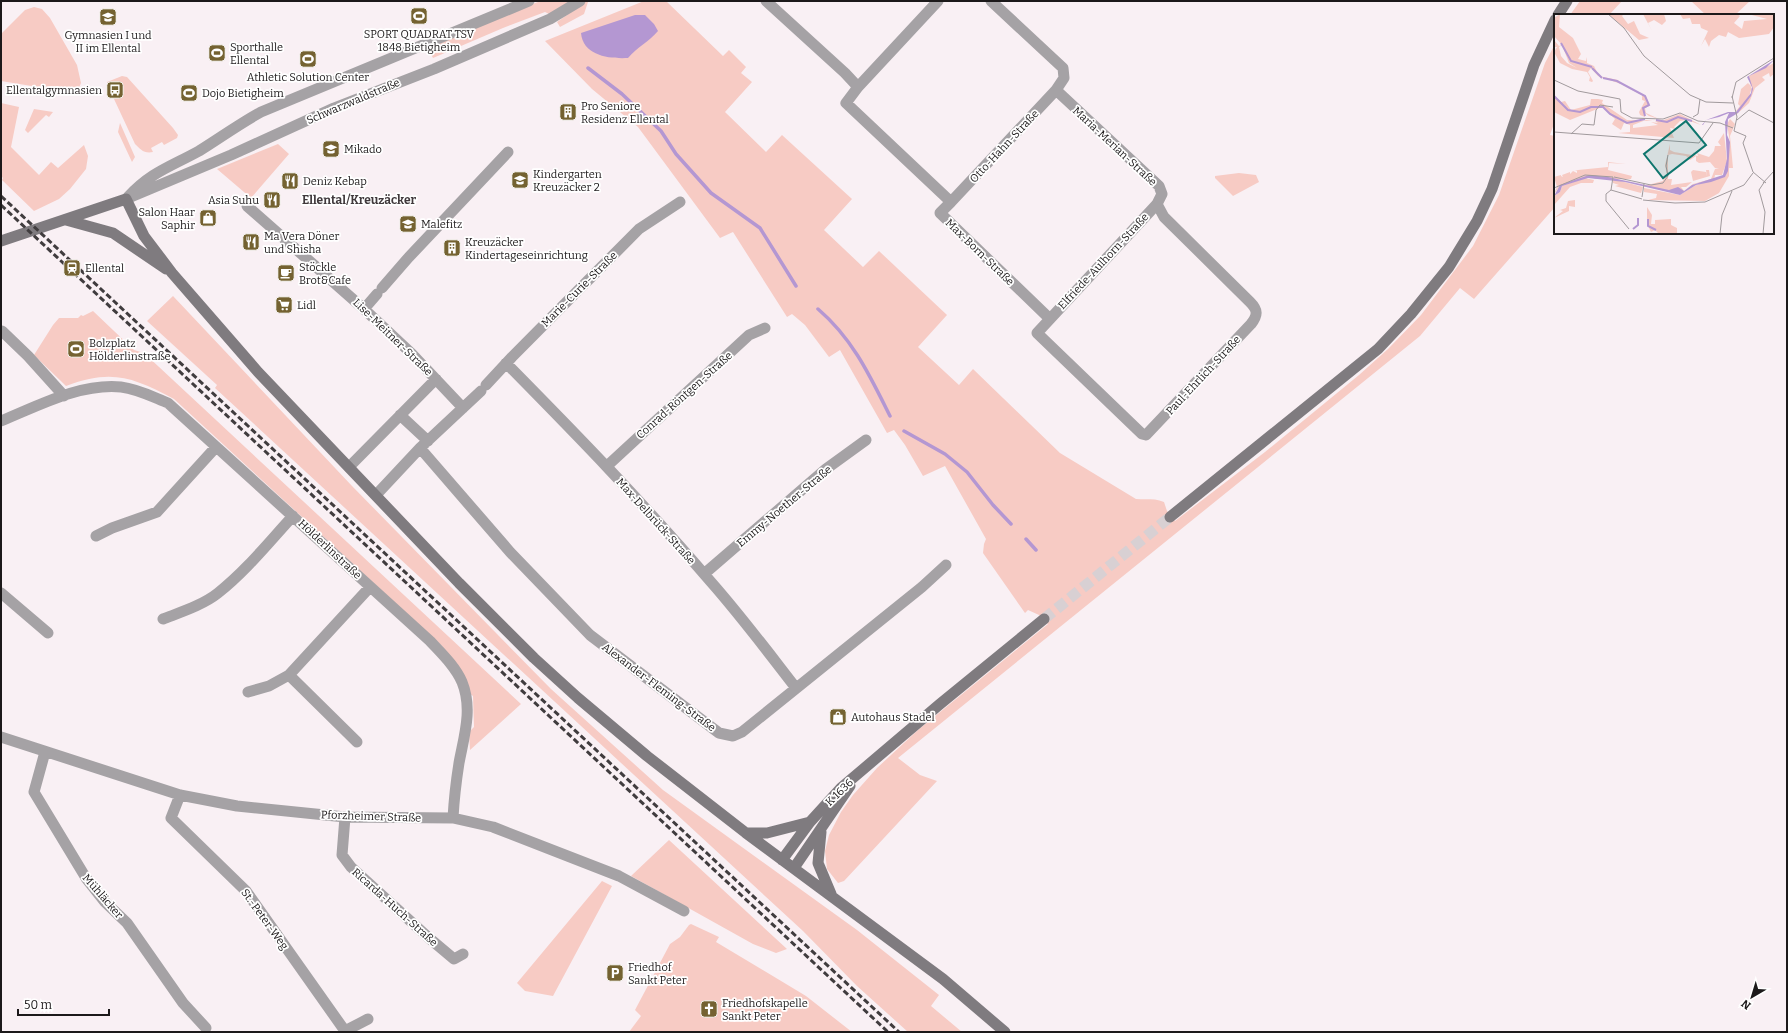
<svg xmlns="http://www.w3.org/2000/svg" width="1788" height="1033" font-family="Bitter,serif">
<rect width="100%" height="100%" fill="#f9f0f4"/>
<!-- green -->
<path fill="#f7cbc4" d="M541,1H573L549,14L545,12L503,28L433,58L430,52L439,48L437,42L506,13Z
M587,1L588,2L584,14L560,27L557,22Z
M644,1H666L723,56L729,50L746,67L741,73L752,82L725,112L766,152L782,135L852,199L824,230L863,267L879,251L947,315L918,347L959,385L973,369L1060,453L1136,499C1146,500 1155,498 1164,502L1167,511L1175,521L1265,452L1359,375L1388,349L1421,315L1473,246L1499,195L1545,63L1555,44V121L1550,135L1555,136V207L1474,299L1460,288L1420,336L898,758L920,775L937,781L844,881L838,883L827,869L825,851L829,835L841,812L853,795L877,768L918,730L1048,624L1039,615L1028,610L1025,613L983,553L984,544L986,539L945,466L923,476L905,445L894,430L887,433L840,350L829,357L805,325L792,314L787,317L733,232L720,238L638,127L592,89L545,41Z
M1580,1H1622L1609,15H1570Z
M1691,1H1750L1735,15H1706Z
M34,7L42,9L50,18L77,65L81,83L78,90L68,92L1,81V34L25,10Z
M122,76L127,77L173,128L178,135L177,138L164,145L162,142L151,148L153,152C144,154 140,149 135,144L107,84V82Z
M1,103L19,107L11,147L39,175L51,162L58,168L84,145L88,156L86,169L70,189L59,199L34,211L2,180L3,178L1,176Z
M34,109L53,112L49,117L46,115L28,133L25,130Z
M120,123L135,157L132,162L118,132Z
M278,144L289,154L251,198L217,169Z
M1239,173L1256,175L1259,182L1233,196L1215,178V176Z
M173,296L352,486L551,689L663,790L857,930L939,995L931,1006L962,1032H908L857,986L803,931L215,388L217,385L147,321Z
M93,311L134,350L144,353L521,704L470,750L469,732L474,727L473,696L469,693L442,646L174,399C132,377 112,369 66,386L34,355L53,325L59,318H78L81,315L83,316Z
M669,840L787,949L776,953L753,944L631,876Z
M602,881L612,886L553,996L525,991L517,983Z
M691,924L719,937L716,942L806,996L852,1032H629L641,1016L635,1010L670,944L680,937L689,925Z"/>
<!-- water -->
<path fill="#b497d2" d="M635,15H645L654,24L658,31C649,42 637,47 628,58C610,59 583,56 581,33Z"/>
<g fill="none" stroke-linecap="round" stroke-linejoin="round">
<!-- stream -->
<path stroke="#b497d2" stroke-width="3.5" d="M588,68L622,94L661,131L676,154L711,193L760,228L796,286
M818,309C853,339 870,376 890,416
M904,431L945,454L967,472L993,505L1011,524
M1026,539L1036,550"/>
<!-- secondary-tunnel -->
<path stroke="#d8d0d3" stroke-width="11" stroke-dasharray="11 5.5" stroke-linecap="butt" d="M1044,619L1170,517"/>
<!-- minor -->
<path stroke="#a5a2a5" stroke-width="11" d="M766,1L845,73L858,87L846,103L951,202L940,213L1050,319L1037,333L1142,434L1146,435L1251,324C1258,315 1258,310 1250,302L1164,217L1157,204
M991,1L1063,68L1064,78L1056,90L1159,186L1162,194L1157,204L1050,319
M858,87L938,1
M128,197C151,172 170,167 199,151C220,138 239,124 261,112L529,1
M126,199L231,155L334,108L434,69L550,19L580,1
M951,202L1056,90
M247,206L364,309L412,354L463,408
M382,288L409,257L508,152
M364,309L377,294
M2,331L28,356L64,396
M506,363C576,434 646,506 711,582C741,616 768,652 796,688
M486,385L512,357L639,229L680,202
M400,415L428,441
M1,421C38,406 80,383 121,387C138,389 153,397 168,403L430,641C441,653 455,666 462,682C473,709 464,736 459,763C456,782 454,800 453,818
M420,448L510,552L590,635L719,733L733,736L742,732L922,587L946,565
M607,466L749,335L765,328
M349,467L436,379
M376,495L420,448L481,391
M96,536L112,528L157,512L216,447
M704,574L826,469L866,440
M1,593L48,633
M163,619C181,612 203,605 218,593C246,571 269,542 293,516
M289,675L357,742
M248,692L269,686L289,675L370,587
M1,737L180,795L237,806L345,817L453,818L493,827L619,876L684,911
M45,752L34,792L86,878L105,902L127,923L183,1003L206,1028
M180,795L171,818L246,891L345,1031L368,1019
M345,817L342,855L351,867L429,938L454,959L463,954"/>
<!-- secondary -->
<path stroke="#7f7b7f" stroke-width="11" d="M1558,15L1567,1
M66,220L113,233L166,269
M1,241L126,199L144,236L172,273L258,372L459,583L534,658L578,698L647,756L746,833L943,979L1005,1032
M1170,517L1378,349L1411,314L1449,267L1477,221L1492,189L1534,65L1555,20
M821,832L818,863L831,894
M746,833H767L810,822
M782,860L810,822L841,788L940,704L1044,619
M794,868L850,786"/>
<!-- rail -->
<path stroke="#403c3e" stroke-width="3" stroke-dasharray="6 3" stroke-linecap="butt" d="M1,196L899,1032
M1,205L888,1032"/>
</g>
<!-- icons -->
<defs>
<symbol id="stadium-square" viewBox="-11 -11 22 22"><rect x="-9" y="-9" width="18" height="18" rx="4" fill="#746231" stroke="#fff"/><path d="M0-5a6.5 5 0 1 0 0 10a6.5 5 0 1 0 0-10ZM-3.5-1.8h7v3.6h-7Z" fill="#fff"/></symbol>
<symbol id="school-square" viewBox="-11 -11 22 22"><rect x="-9" y="-9" width="18" height="18" rx="4" fill="#746231" stroke="#fff"/><path d="M0-5L7-2L0 1L-7-2ZM-4 1L0 2.5L4 1V4Q0 6-4 4Z" fill="#fff"/></symbol>
<symbol id="bus-square" viewBox="-11 -11 22 22"><rect x="-9" y="-9" width="18" height="18" rx="4" fill="#746231" stroke="#fff"/><path d="M-5-6H5V4H4V6H2V4H-2V6H-4V4H-5ZM-3.5-4V0h7V-4ZM-3.5 1.2v1.5H-2V1.2ZM2 1.2v1.5H3.5V1.2Z" fill="#fff"/></symbol>
<symbol id="building-square" viewBox="-11 -11 22 22"><rect x="-9" y="-9" width="18" height="18" rx="4" fill="#746231" stroke="#fff"/><path d="M-4-6H4V6H1V3H-1V6H-4ZM-2.5-4.3h1.7v1.8h-1.7ZM.8-4.3h1.7v1.8H.8ZM-2.5-1h1.7V.8h-1.7ZM.8-1h1.7V.8H.8Z" fill="#fff"/></symbol>
<symbol id="restaurant-square" viewBox="-11 -11 22 22"><rect x="-9" y="-9" width="18" height="18" rx="4" fill="#746231" stroke="#fff"/><path d="M-5-6h1v4h1v-4h1v4h1v-4h1v5L-1.5 .5V6h-2V.5L-5-1ZM5-6V6H3V1.5H1.5Q1.5-4 5-6Z" fill="#fff"/></symbol>
<symbol id="shop-square" viewBox="-11 -11 22 22"><rect x="-9" y="-9" width="18" height="18" rx="4" fill="#746231" stroke="#fff"/><path d="M-5-2.5h2.3a2.7 3.5 0 0 1 5.4 0H5L5.5 6h-11ZM-1.5-2.5h3a1.5 2.3 0 0 0-3 0Z" fill="#fff"/></symbol>
<symbol id="station-square" viewBox="-11 -11 22 22"><rect x="-9" y="-9" width="18" height="18" rx="4" fill="#746231" stroke="#fff"/><path d="M-3-6H3Q5-6 5-4V2Q5 4 3 4L4.5 6H3L1.5 4h-3L-3 6H-4.5L-3 4Q-5 4-5 2V-4Q-5-6-3-6ZM-3.5-4v3h7v-3ZM-3.5 1v1.5H-2V1ZM2 1v1.5H3.5V1Z" fill="#fff"/></symbol>
<symbol id="cafe-square" viewBox="-11 -11 22 22"><rect x="-9" y="-9" width="18" height="18" rx="4" fill="#746231" stroke="#fff"/><path d="M-5.5-4.5H6V0H3Q3 3.5 0 3.5H-2.5Q-5.5 3.5-5.5 0ZM3-3.2v2h1.7v-2ZM-6 4.5H4V6H-6Z" fill="#fff"/></symbol>
<symbol id="supermarket-square" viewBox="-11 -11 22 22"><rect x="-9" y="-9" width="18" height="18" rx="4" fill="#746231" stroke="#fff"/><path d="M-6-5.5h2.5l.6 2H6L4.5 2H-2.5L-4.4-4H-6ZM-1.5 3.2a1.3 1.3 0 1 0 .1 0ZM3 3.2a1.3 1.3 0 1 0 .1 0Z" fill="#fff"/></symbol>
<symbol id="parking-square" viewBox="-11 -11 22 22"><rect x="-9" y="-9" width="18" height="18" rx="4" fill="#746231" stroke="#fff"/><path d="M-3.5-5.5H1a3.5 3.5 0 0 1 0 7H-1V5.5H-3.5ZM-1-3.4V-.6H.8a1.4 1.4 0 0 0 0-2.8Z" fill="#fff"/></symbol>
<symbol id="church-square" viewBox="-11 -11 22 22"><rect x="-9" y="-9" width="18" height="18" rx="4" fill="#746231" stroke="#fff"/><path d="M-1.2-6h2.4v3.5h3.3v2.4h-3.3V6h-2.4V-.1h-3.3v-2.4h3.3Z" fill="#fff"/></symbol>
</defs>
<g fill-rule="evenodd">
<use href="#stadium-square" x="409" y="6" width="20" height="20"/>
<use href="#school-square" x="98" y="7" width="20" height="20"/>
<use href="#stadium-square" x="207" y="43" width="20" height="20"/>
<use href="#stadium-square" x="298" y="49" width="20" height="20"/>
<use href="#bus-square" x="105" y="80" width="20" height="20"/>
<use href="#stadium-square" x="179" y="83" width="20" height="20"/>
<use href="#building-square" x="558" y="102" width="20" height="20"/>
<use href="#school-square" x="321" y="139" width="20" height="20"/>
<use href="#school-square" x="510" y="170" width="20" height="20"/>
<use href="#restaurant-square" x="280" y="171" width="20" height="20"/>
<use href="#restaurant-square" x="262" y="190" width="20" height="20"/>
<use href="#shop-square" x="198" y="208" width="20" height="20"/>
<use href="#school-square" x="398" y="214" width="20" height="20"/>
<use href="#restaurant-square" x="241" y="232" width="20" height="20"/>
<use href="#building-square" x="442" y="238" width="20" height="20"/>
<use href="#station-square" x="62" y="258" width="20" height="20"/>
<use href="#cafe-square" x="276" y="263" width="20" height="20"/>
<use href="#supermarket-square" x="274" y="295" width="20" height="20"/>
<use href="#stadium-square" x="66" y="339" width="20" height="20"/>
<use href="#shop-square" x="828" y="707" width="20" height="20"/>
<use href="#parking-square" x="605" y="963" width="20" height="20"/>
<use href="#church-square" x="699" y="999" width="20" height="20"/>
</g>
<g text-anchor="middle" stroke-width="3.5" stroke-linejoin="round" paint-order="stroke">
<!-- poi labels -->
<g font-size="11" fill="#1c191a" stroke="#fff" text-anchor="start">
<text x="419" y="38" text-anchor="middle">SPORT QUADRAT TSV<tspan x="419" dy="13">1848 Bietigheim</tspan></text>
<text x="108" y="39" text-anchor="middle">Gymnasien I und<tspan x="108" dy="13">II im Ellental</tspan></text>
<text x="230" y="51">Sporthalle<tspan x="230" dy="13">Ellental</tspan></text>
<text x="308" y="81" text-anchor="middle">Athletic Solution Center</text>
<text x="102" y="94" text-anchor="end">Ellentalgymnasien</text>
<text x="202" y="97">Dojo Bietigheim</text>
<text x="581" y="110">Pro Seniore<tspan x="581" dy="13">Residenz Ellental</tspan></text>
<text x="344" y="153">Mikado</text>
<text x="533" y="178">Kindergarten<tspan x="533" dy="13">Kreuzäcker 2</tspan></text>
<text x="303" y="185">Deniz Kebap</text>
<text x="259" y="204" text-anchor="end">Asia Suhu</text>
<text x="195" y="216" text-anchor="end">Salon Haar<tspan x="195" dy="13">Saphir</tspan></text>
<text x="421" y="228">Malefitz</text>
<text x="264" y="240">Ma Vera Döner<tspan x="264" dy="13">und Shisha</tspan></text>
<text x="465" y="246">Kreuzäcker<tspan x="465" dy="13">Kindertageseinrichtung</tspan></text>
<text x="299" y="271">Stöckle<tspan x="299" dy="13">Brot&amp;Cafe</tspan></text>
<text x="85" y="272">Ellental</text>
<text x="297" y="309">Lidl</text>
<text x="89" y="347">Bolzplatz<tspan x="89" dy="13">Hölderlinstraße</tspan></text>
<text x="851" y="721">Autohaus Stadel</text>
<text x="628" y="971">Friedhof<tspan x="628" dy="13">Sankt Peter</tspan></text>
<text x="722" y="1007">Friedhofskapelle<tspan x="722" dy="13">Sankt Peter</tspan></text>
</g>
<!-- street labels -->
<g font-size="11" fill="#1c191a" stroke="#fff">
<text transform="translate(353 101) rotate(-23)" y="4">Schwarzwaldstraße</text>
<text transform="translate(1004 146) rotate(-47)" y="4">Otto-Hahn-Straße</text>
<text transform="translate(1115 146) rotate(43)" y="4">Maria-Merian-Straße</text>
<text transform="translate(980 252) rotate(44)" y="4">Max-Born-Straße</text>
<text transform="translate(1103 261) rotate(-47)" y="4">Elfriede-Aulhorn-Straße</text>
<text transform="translate(579 289) rotate(-45)" y="4">Marie-Curie-Straße</text>
<text transform="translate(393 337) rotate(44)" y="4">Lise-Meitner-Straße</text>
<text transform="translate(1203 375) rotate(-47)" y="4">Paul-Ehrlich-Straße</text>
<text transform="translate(684 395) rotate(-42)" y="4">Conrad-Röntgen-Straße</text>
<text transform="translate(784 506) rotate(-40)" y="4">Emmy-Noether-Straße</text>
<text transform="translate(656 521) rotate(48)" y="4">Max-Delbrück-Straße</text>
<text transform="translate(330 549) rotate(43)" y="4">Hölderlinstraße</text>
<text transform="translate(659 687) rotate(37)" y="4">Alexander-Fleming-Straße</text>
<text transform="translate(839 792) rotate(-44)" y="4">K 1636</text>
<text transform="translate(371 816) rotate(2)" y="4">Pforzheimer Straße</text>
<text transform="translate(103 896) rotate(49)" y="4">Mühläcker</text>
<text transform="translate(395 907) rotate(42)" y="4">Ricarda-Huch-Straße</text>
<text transform="translate(265 919) rotate(54)" y="4">St.-Peter-Weg</text>
</g>
<!-- neighbourhood labels -->
<g font-size="12" font-weight="bold" fill="#40393c" stroke="#fff">
<text x="359" y="204">Ellental/Kreuzäcker</text>
</g>
</g>
<!-- overview -->
<g transform="translate(1554 14)">
<rect width="220" height="220" fill="#f9f0f4"/>
<path d="M6,0L5,13L19,24L27,40L24,45L32,47L33,43V49L40,52L45,62L64,66L67,70L44,62L37,54L34,58L39,67L38,68L35,67L36,63L33,58L18,55L14,71L18,55L6,49L0,38L3,33H0V26L5,32L8,31L0,22V4ZM8,31L15,49L23,54L13,49L7,42L5,33ZM54,0H70L68,2L74,10L80,7L86,20L95,24L85,26ZM89,0H110L112,7L108,11L100,6L94,9L98,17ZM126,0H183L186,2L180,9L188,15L190,7L213,5L194,0H220V13L215,20L185,24L174,18L172,23L165,21L157,27L155,33L151,25L147,32L154,17L147,14L146,10H138L136,4L129,5ZM220,49V60L216,63L215,59L208,63L211,66L201,74L195,89L183,100L198,79L195,62ZM194,69L198,73L195,83L183,97H182L186,92L184,90L187,75ZM72,73L92,82L95,92L91,94L92,99L105,105L95,102L91,99V97V103L86,101L85,98L91,87L88,86V81ZM0,81L7,88L11,87L17,96L36,91L37,85H44L49,86L48,89L73,106L107,107L126,100L147,111L133,106L126,107L120,113L122,115L116,114L120,124L64,119L76,118V111L70,109L67,116L58,110L61,105L48,93L16,106L0,98ZM92,106L101,107L104,109L97,108L104,111L79,114V111ZM176,105L181,110L176,122L179,154H175V162L165,179L151,187L94,186L102,184L103,180L90,178V174L126,181L142,171L172,162L176,128L173,110ZM170,119L173,147L168,161H161L160,166L141,170L125,180L90,172L109,167L110,162H113L111,151L116,130V136L120,138L138,141L140,138V141L144,142L143,139L155,143L160,137L161,132H167L164,128ZM118,140L132,142L136,146L142,142V147L145,149L156,148L161,154H165L161,155L157,165L139,170L130,177L127,173H132L138,168L117,171L118,165H114V141ZM54,148L72,150L55,149L54,156L78,162L77,165H41L35,162L5,173L0,180L3,173L0,163L7,161V162L9,163L8,161L16,158V160L19,157L23,159V157H21L24,156L54,153ZM139,156L152,158L153,163L152,156H155L156,162L139,167L137,158ZM31,164L40,166L39,169H27L16,173L0,191V182L6,178L8,172ZM59,165L89,173L87,179L61,172L65,171L59,169ZM21,186V193L15,192V197L0,204L9,197L6,196L12,194L14,187ZM93,193L98,201L97,210H101V206L117,205V211L123,214V220H105L101,216L97,218L93,210Z" fill="#f7cbc4" fill-rule="evenodd"/>
<path d="M220,46L212,54L195,62L199,75L197,82L184,99L174,105L173,121L176,128L174,157L171,163L157,168L142,171L126,181L71,168L34,164L8,172L6,178L0,182L6,171L35,161L54,163L115,176L124,173L130,177L138,171L169,161L173,145L171,108L175,99L165,103L152,106L149,111H148L135,106L148,111L152,106L174,98H182L197,79L198,73L193,63Z" fill="#b497d2"/>
<path fill="none" stroke="#b497d2" stroke-width="2" d="M7,29L17,47L38,53M38,54L48,64M49,64L63,67L91,82L95,91L89,94L91,102M0,82L14,96L26,98L37,93H49L56,100L73,109L91,105M102,106L113,108L124,103L138,107M94,205V212L102,216M79,215L84,211V204"/>
<path fill="none" stroke="#a19a9d" stroke-width="1" d="M54,0L70,14L90,42L136,81L152,88L179,89M0,66L24,77L66,85L67,98L78,104L109,105L126,99L144,107L166,109L179,114M178,82L183,103L180,117L192,122L189,129L199,158L212,169M178,84L182,68L220,44M139,103L144,100L146,85M183,106L195,96L220,109M0,118L145,129L159,109M17,120L28,110L40,111L42,96L46,91L59,93M60,163L97,171L109,169L114,162L112,152L114,141M209,169L220,157M0,174L31,161L59,163M57,176L59,163M88,183L90,170M89,186L121,189L151,188L190,171L199,159M75,215L52,187V180L57,176L88,185M166,220L168,201L178,177M209,220L211,198L205,176L211,167"/>
<path fill="#0f766e" fill-opacity="0.15" stroke="#0f766e" stroke-width="2" d="M132,107L152,131L109,164L90,140Z"/>
<rect width="220" height="220" fill="none" stroke="#1c191a" stroke-width="2"/>
</g>
<!-- border -->
<rect width="1788" height="1033" fill="none" stroke="#1c191a" stroke-width="4"/>
<!-- north arrow -->
<g transform="translate(1752 997) rotate(218)" stroke="#ffffff" stroke-width="3" paint-order="stroke">
<path d="M0-3L7 15L0 10L-7 15Z" fill="#1c191a"/>
<text y="-6" font-size="11" font-weight="bold" text-anchor="middle" fill="#1c191a">N</text>
</g>
<!-- scale -->
<path d="M18 1009v6h91v-6" fill="none" stroke="#1c191a" stroke-width="2"/>
<text x="24" y="1009" font-size="12" fill="#1c191a" stroke="#ffffff" stroke-width="3" paint-order="stroke">50 m</text>
</svg>
